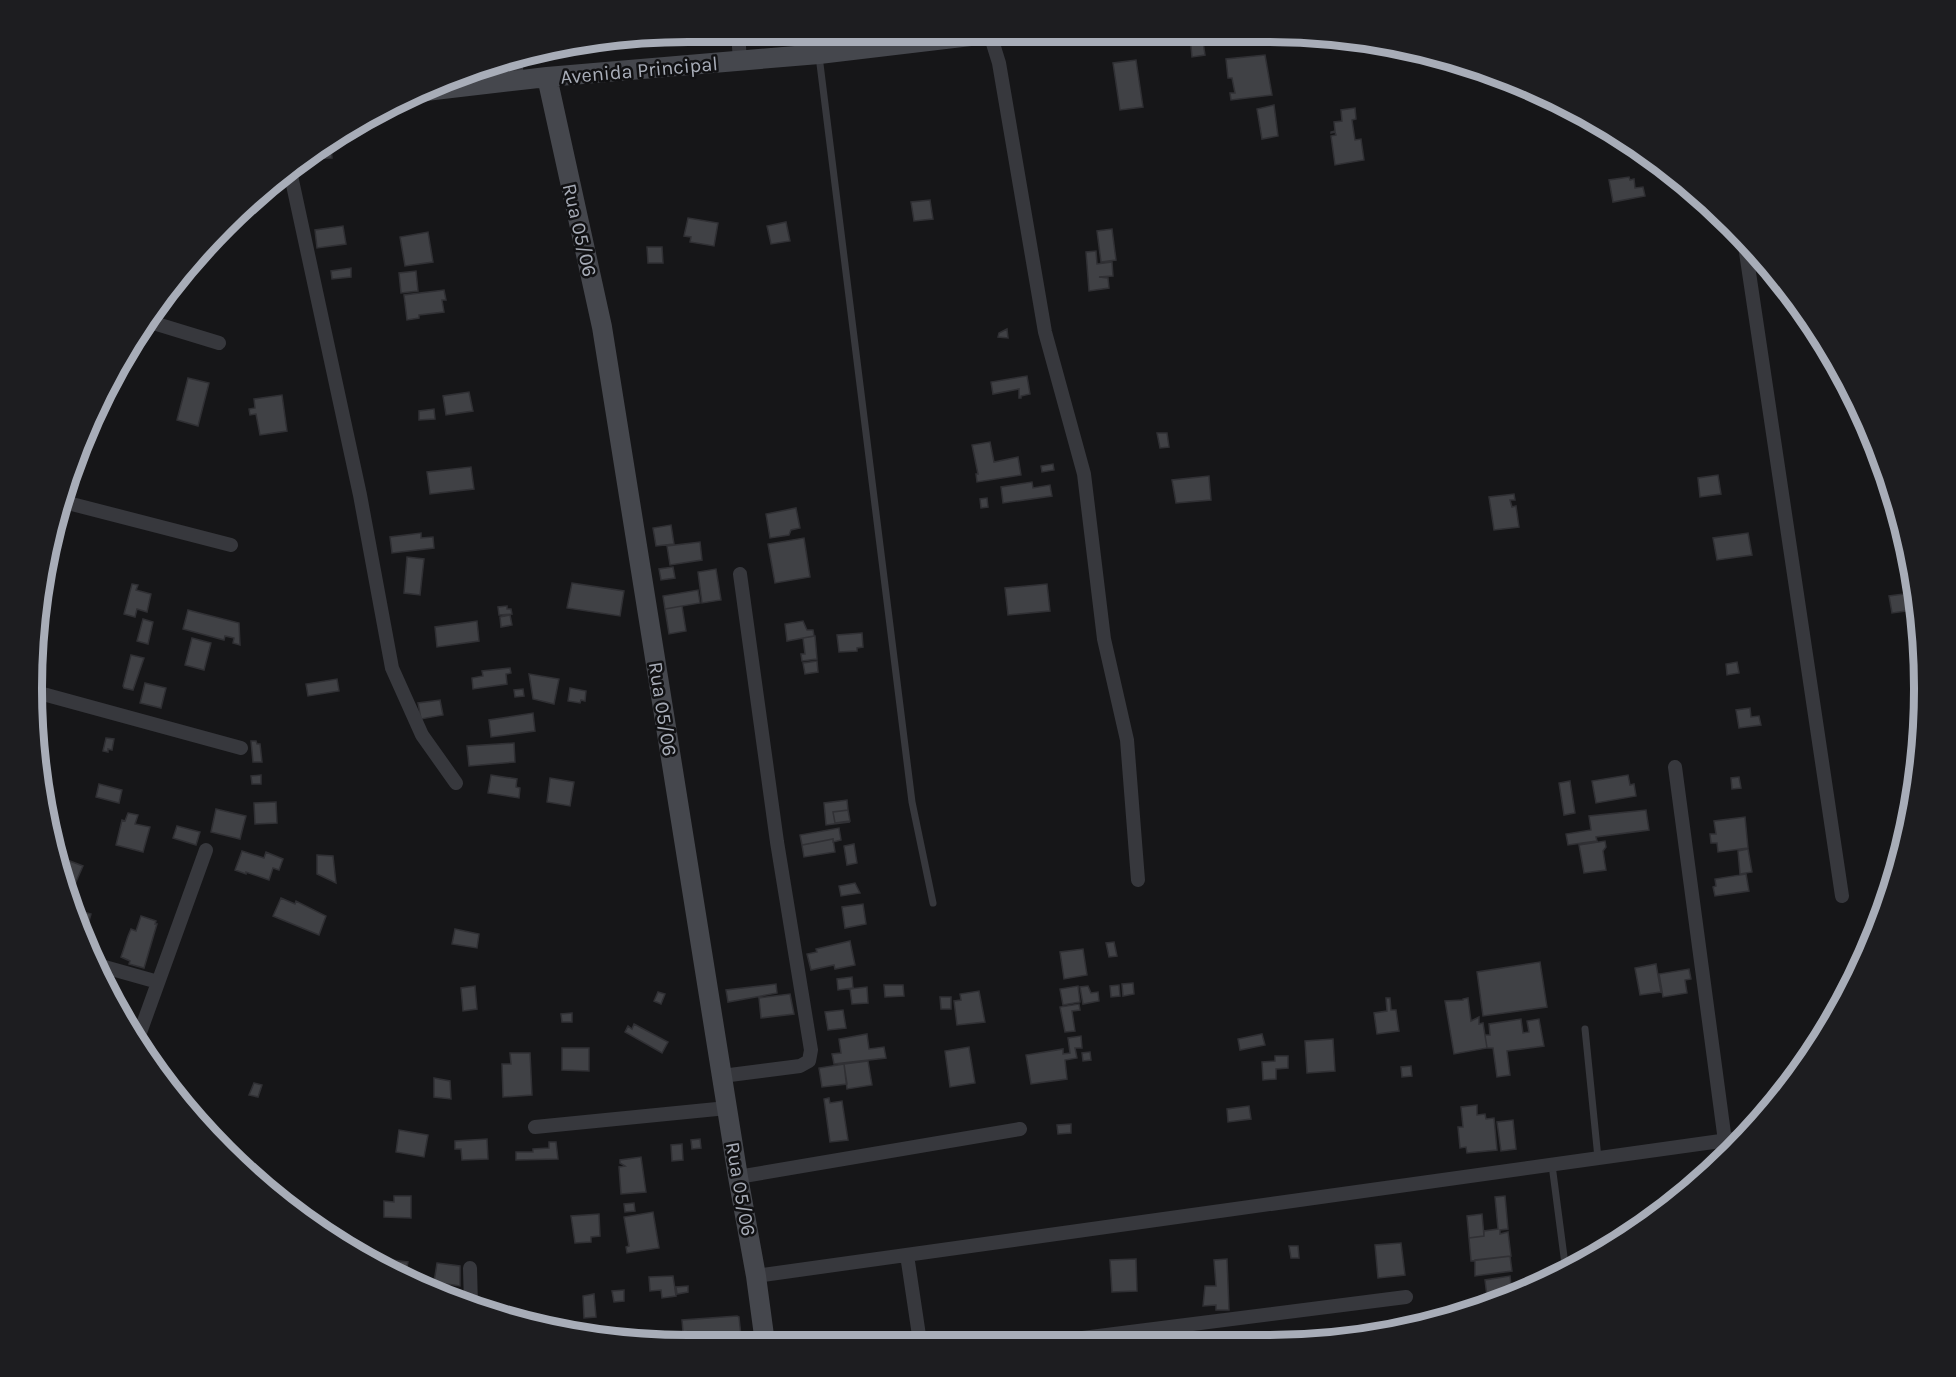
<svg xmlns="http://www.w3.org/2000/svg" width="1956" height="1377" font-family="Karla,sans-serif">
<rect width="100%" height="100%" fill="#161618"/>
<!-- building -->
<path fill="#404145" stroke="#303034" stroke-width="1.5" d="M1202,35L1205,55L1192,57L1190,36Z
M1265,55L1272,95L1231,100L1230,93H1235L1232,78H1228L1226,59Z
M1136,60L1143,107L1120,110L1113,63Z
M1493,73L1513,82L1495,84Z
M1274,105L1278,136L1262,139L1257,109Z
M1355,108L1356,119L1352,120L1355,140L1361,139L1364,160L1335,165L1331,136L1336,135L1335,132L1331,133V132L1335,131L1334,122L1342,121L1341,110Z
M330,139L332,158L305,159L324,142Z
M1629,177L1630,180L1634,179L1635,188L1643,187L1645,196L1613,202L1609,180Z
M930,200L933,219L914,221L911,202Z
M688,218L718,223L714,246L690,242L691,237L684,236Z
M786,222L790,241L771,244L767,226Z
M343,226L346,244L317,248L315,230Z
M1112,229L1116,260L1101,262L1097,231Z
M428,232L433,262L405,266L400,237Z
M647,247H662L663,263H648Z
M1096,251L1097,264L1112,262L1113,276L1099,277L1108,278L1109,288L1089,291L1086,252Z
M351,268V277L332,279L331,271Z
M416,271L418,291L401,293L399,273Z
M444,290L446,300H442L444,312L419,315V318L407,320L404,295Z
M1007,329L1008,338L998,337L999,333Z
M1027,376L1030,394L1021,396V398H1019V389L993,394L991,382Z
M188,378L209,383L198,426L177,420Z
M469,392L473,411L446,415L443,396Z
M282,395L287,431L260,435L256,414L250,415L249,409L255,408L254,399Z
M434,409L435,419L419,420V411Z
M1157,433H1167L1169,447L1160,448Z
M990,442L994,462L1018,457L1021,475L977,482L976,474H978L972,445Z
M1053,464L1054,470L1042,472L1041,466Z
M471,467L474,489L430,494L427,472Z
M1718,475L1721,494L1700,497L1698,478Z
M1209,476L1211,500L1176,503L1172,480Z
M1032,482L1033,488L1050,485L1052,496L1003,503L1001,487Z
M1514,494L1515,500H1510L1512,507L1516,506L1519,527L1494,530L1489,497Z
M987,498L988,507L981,508L980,499Z
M796,508L800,528L791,530L789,535L770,538L766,514Z
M671,525L674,544L656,546L653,528Z
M421,533V538L433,537L434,548L392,553L390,537Z
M1748,533L1752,555L1717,560L1713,538Z
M804,538L810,577L775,583L768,544Z
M700,542L702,560L670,565L667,546Z
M407,557L424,559L420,595L404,593Z
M673,567L675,578L661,580L659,569Z
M716,569L721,600L702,603L698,572Z
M572,583L624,591L620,616L567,608Z
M132,584L138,585L136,590L151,594L147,612L137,609L135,617L124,614Z
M1047,584L1050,611L1008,615L1005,588Z
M698,590L700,603L665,609L663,596Z
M1911,593L1913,610L1892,613L1889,596Z
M507,606V609H511L512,614L499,615L498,607Z
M682,606L686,631L669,634L665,609Z
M188,610L239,623L240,645L233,643L234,638L225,636L224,640L183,629Z
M510,615L512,625L501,627L500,617Z
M143,619L153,622L148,644L137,641Z
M477,621L479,641L437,647L435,627Z
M803,621L807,630H813L814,636L787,641L785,624Z
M862,633L863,647L857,648V651L839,652L837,635Z
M815,636L817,659L802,661L801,654H805L803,638Z
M192,638L211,643L204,670L185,665Z
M131,655L144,658L133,690L124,688L123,686Z
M817,661L818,672L805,674L803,663Z
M1737,662L1739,673L1727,675L1726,664Z
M510,668L511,673L506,674L507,684L473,689L472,678L483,676L482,671Z
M529,674L559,679L554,704L533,699Z
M337,679L339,691L308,696L306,684Z
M145,683L166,688L161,708L140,703Z
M570,688L586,691L585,701L581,700L580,703L568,701Z
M523,689L524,696L515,697L514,690Z
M440,700L443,715L421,719L418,703Z
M1922,701L1923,717L1915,718L1913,702Z
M1750,708L1751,717L1759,716L1761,725L1739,728L1736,710Z
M533,713L535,731L491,737L489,720Z
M1921,735L1920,753L1912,754L1909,736Z
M106,738L114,739L112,750L108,749V752L103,751Z
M251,741H256L257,744H260L262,762H253Z
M514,743L515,762L469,766L467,746Z
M261,775V784H252L251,776Z
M491,775L517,779L516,787L520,788L519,798L488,793Z
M1628,775L1630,785L1634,784L1636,796L1596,803L1592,781Z
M1739,777L1741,788L1732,789L1731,778Z
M550,778L574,782L570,806L547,802Z
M1570,781L1575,813L1564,815L1559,783Z
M99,784L122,790L119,803L96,797Z
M847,800L848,810L833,812L835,823L850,822L826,825L824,803Z
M276,802L277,823L255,824L254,803Z
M216,809L246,816L240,839L211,832Z
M848,810L850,821L835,823L833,812Z
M1646,810L1649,830L1596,837L1597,841L1568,845L1566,834L1591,830L1589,816Z
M128,813L138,815L135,824L150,827L143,852L116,845L122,820L125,821Z
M1745,817L1748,848L1718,852L1717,843H1711L1710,834H1716L1714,821Z
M177,826L200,832L196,845L173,838Z
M839,828L841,840L833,842V839L802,845L800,835Z
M833,839L835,852L804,857L802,845Z
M1605,841L1606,847L1603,851L1606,870L1584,873L1579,845Z
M854,844L857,863L847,865L844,846Z
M1748,849L1752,872L1740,874L1738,851Z
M242,851L264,858L266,852L283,859L279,870L273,868L269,880L246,872V874L235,870Z
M317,855L333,856L336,883L317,874Z
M62,858L83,866L75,884L66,881L60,863Z
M1746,874L1749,891L1715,896L1713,887L1716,886L1715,879Z
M855,883L860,893L841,896L839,886Z
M281,898L295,904L296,901L326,916L319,935L273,916Z
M863,904L866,924L845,928L842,907Z
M76,910L91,914L85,936Z
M141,916L156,921L155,924H157L144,968L129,964L130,961L121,957L128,936L131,929L136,931Z
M455,929L479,934L477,948L452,944Z
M850,941L855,965L835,969L834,965L811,970L807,954L817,952L816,949Z
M1114,942L1117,956L1109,957L1106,943Z
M1083,949L1087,975L1064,979L1060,952Z
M1540,962L1547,1007L1483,1016L1477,972Z
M1656,964L1661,992L1640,995L1635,968Z
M95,968L108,971L104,986L99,979Z
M1689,969L1691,979L1685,980L1687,993L1663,997L1659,974Z
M852,977L853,988L838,990L837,979Z
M1133,983L1134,994L1123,996L1122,984Z
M776,984L777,993L728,1002L726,990Z
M884,985H903L904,996L885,997Z
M1119,985L1120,996L1111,997L1110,986Z
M475,986L477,1009L463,1011L461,988Z
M1078,986L1080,1002L1063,1005L1060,989Z
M1088,986L1091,993L1098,992L1099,1001L1083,1004L1080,987Z
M867,987L868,1003L852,1004L850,989Z
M979,991L985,1022L957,1025L954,1001L961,1000L960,994Z
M658,992L665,994L661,1004L654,1001Z
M790,994L794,1014L761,1018L759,998Z
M940,997H951V1009H941Z
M1386,998H1390L1391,1010H1396L1399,1031L1377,1034L1374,1013L1387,1011Z
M1468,998L1471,1021L1479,1017V1024L1483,1023L1487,1048L1454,1054L1445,1001L1463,1000V999Z
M1079,1004L1080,1010L1072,1011L1075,1031L1065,1032L1060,1007Z
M843,1010L846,1028L828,1030L825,1012Z
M572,1013V1022H562L561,1014Z
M1521,1019L1523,1033L1529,1032L1527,1021L1539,1019L1544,1046L1507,1051L1510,1075L1497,1077L1493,1048H1487L1485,1035H1490L1489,1024Z
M634,1024L668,1042L662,1053L625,1032L628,1026L632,1029Z
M867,1034L869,1049L884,1047L886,1058L834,1064L832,1054L841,1053L839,1039Z
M1262,1034L1265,1045L1240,1050L1238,1039Z
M1081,1036L1082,1048H1075L1077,1058L1065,1060L1067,1079L1031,1084L1026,1055L1063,1049V1054L1070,1053L1068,1038Z
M1333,1039L1335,1071L1307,1073L1305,1041Z
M969,1047L975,1083L950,1087L945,1051Z
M562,1048H589V1071L562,1070Z
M1090,1052L1091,1060L1083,1061L1082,1053Z
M510,1053H530L532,1095L503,1097L502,1064H511Z
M1275,1056H1288V1068L1276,1069V1079L1263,1080L1262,1062L1275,1061Z
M868,1061L872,1085L847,1089L844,1064Z
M844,1064L847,1084L822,1087L819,1068Z
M1411,1066L1412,1076L1402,1077L1401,1067Z
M434,1078L450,1081L451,1099L434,1097Z
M254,1083L262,1085L258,1097L249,1095Z
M829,1098L830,1103L842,1101L848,1140L830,1142L824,1099Z
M1477,1105V1115L1485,1114L1486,1119L1494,1118L1497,1150L1467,1153L1466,1147L1460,1148L1458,1127H1463L1461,1107Z
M1249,1106L1251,1119L1228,1122L1227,1109Z
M1513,1120L1516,1149L1501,1151L1497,1122Z
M1071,1124V1133L1058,1134L1057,1125Z
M399,1130L428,1135L424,1157L396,1152Z
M487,1139L488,1159L462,1160L461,1149H455V1141Z
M700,1139L701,1148L692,1149L691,1140Z
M549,1142H556L558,1159L516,1160V1152H533V1149L549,1148Z
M682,1144L683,1160L672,1161L671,1145Z
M641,1157L646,1192L621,1194L619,1167L625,1166L620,1163V1160Z
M394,1196H411V1218L384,1217V1201L394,1202Z
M1505,1196L1508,1229L1500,1230V1234L1508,1232L1511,1256L1471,1261L1469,1238L1484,1236V1231L1498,1229L1495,1197Z
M634,1203L635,1211L625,1212L624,1204Z
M653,1212L659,1248L627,1253L626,1247L629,1246L624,1217Z
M599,1214L600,1236L591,1237V1242L575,1243L571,1216Z
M1482,1214L1484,1236L1469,1238L1467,1216Z
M1401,1243L1405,1275L1378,1278L1375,1245Z
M1289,1246H1298L1299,1258H1291Z
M368,1254L383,1256V1259L408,1262L405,1277L394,1275L368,1259Z
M1510,1256L1512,1271L1475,1276V1260Z
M1136,1259L1137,1291L1112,1292L1110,1260Z
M1227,1259L1229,1310H1216V1305L1203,1306L1205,1286H1216L1214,1260Z
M437,1263L460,1266V1286L434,1282Z
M673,1276L676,1296L662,1298L661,1290L650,1291L649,1277Z
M1510,1276L1512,1294L1487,1297L1485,1280Z
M688,1286V1292L677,1294L676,1287Z
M624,1290V1301L614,1302L612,1291Z
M594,1294L596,1317L584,1318L583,1296Z
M737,1316L739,1317L741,1336L729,1337V1343L684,1344L682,1320Z
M581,1323L582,1334L544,1327Z
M645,1334L646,1344L620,1340L619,1337Z"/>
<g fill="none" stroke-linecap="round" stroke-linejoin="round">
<!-- lane -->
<path stroke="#37383d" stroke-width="7" d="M819,56L912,802L933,903
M1585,1029L1598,1158
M1552,1165L1566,1272"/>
<!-- street -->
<path stroke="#37383d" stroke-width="14" d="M738,32L740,61
M990,34L999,63L1045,332L1084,474L1104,639L1127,740L1138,880
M515,55L517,81
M290,171L360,495L392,668L422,735L456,783
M1744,239L1842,896
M147,321L219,343
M64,502L231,545
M32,691L241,748
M1675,767L1725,1141
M94,964L158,982
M138,1038L206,850
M722,1076L800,1066L809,1061L811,1050L777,842L740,574
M535,1127L727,1108
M738,1177L1020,1129
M907,1255L920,1342
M470,1268L471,1305
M756,1276L1742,1138
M1051,1342L1406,1297"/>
<!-- secondary -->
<path stroke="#45474d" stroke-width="20" d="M547,77L602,327L738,1177L756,1276L765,1343
M417,92L547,77L819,54L1004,32"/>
</g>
<g text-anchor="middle" stroke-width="5" stroke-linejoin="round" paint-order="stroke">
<!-- street labels -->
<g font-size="20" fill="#a8adb8" stroke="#111113">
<text transform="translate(639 70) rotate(-5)" y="7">Avenida Principal</text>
<text transform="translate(580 230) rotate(77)" y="7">Rua 05/06</text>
<text transform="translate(663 709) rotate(81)" y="7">Rua 05/06</text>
<text transform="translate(741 1189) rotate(80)" y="7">Rua 05/06</text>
</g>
</g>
<!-- crop -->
<path d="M0 0H1956V1377H0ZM688 42H1268A646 646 0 0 1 1914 688V689A646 646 0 0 1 1268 1335H688A646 646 0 0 1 42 689V688A646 646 0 0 1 688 42Z" fill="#1d1d20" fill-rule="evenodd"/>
<path fill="none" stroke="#a8adb8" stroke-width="8" d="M688 42H1268A646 646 0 0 1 1914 688V689A646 646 0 0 1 1268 1335H688A646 646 0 0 1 42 689V688A646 646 0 0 1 688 42Z"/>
</svg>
